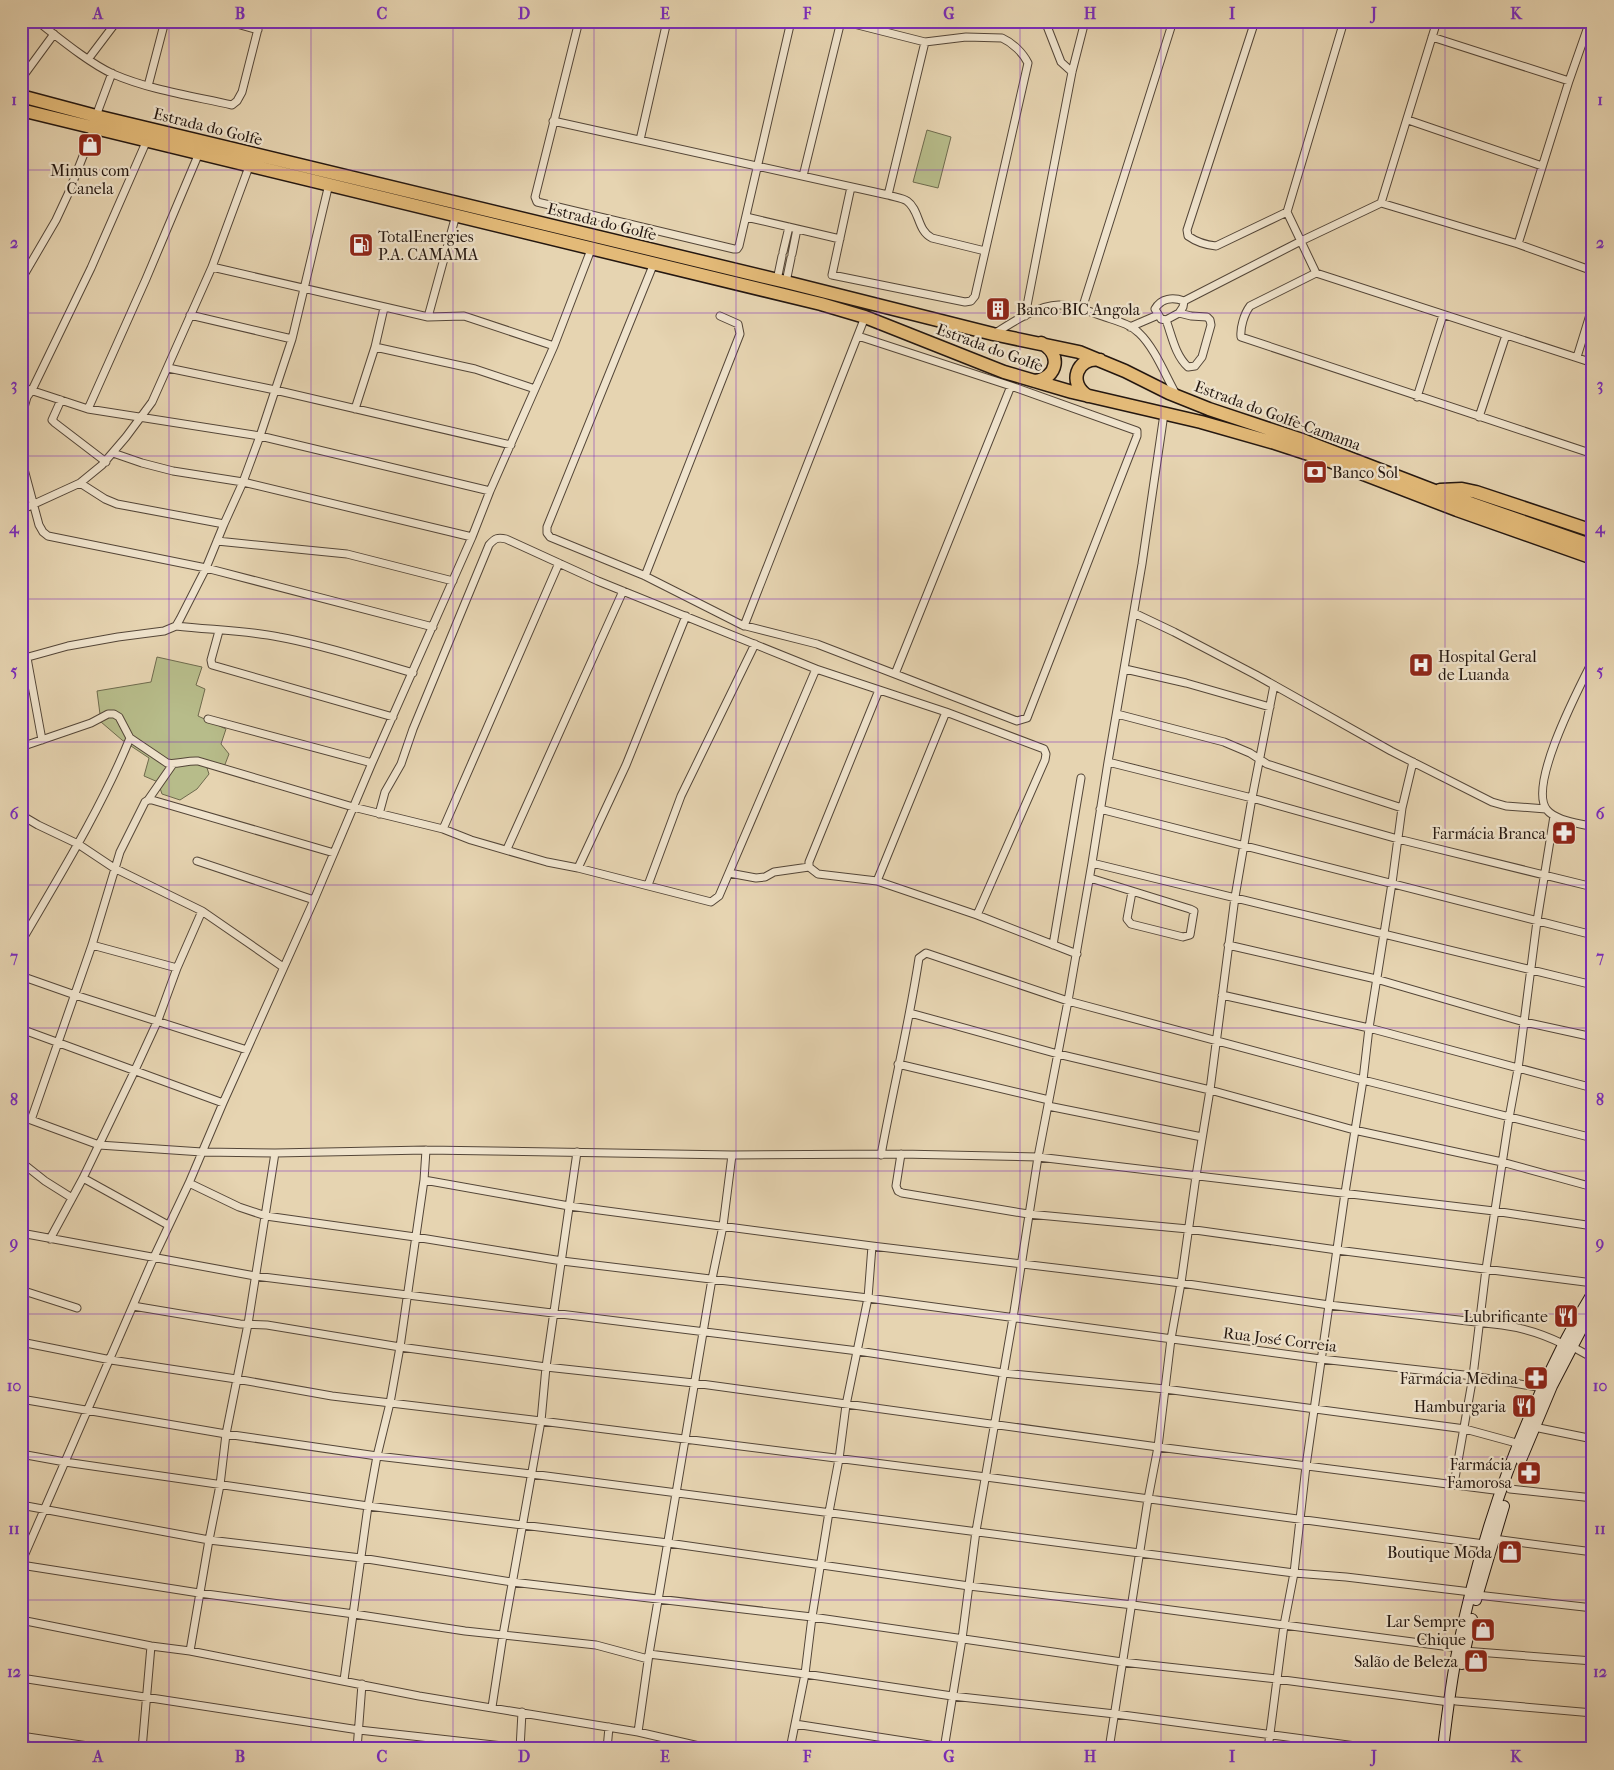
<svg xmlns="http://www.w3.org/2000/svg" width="1614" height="1770" font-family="'IM FELL French Canon',serif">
<rect width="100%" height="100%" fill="#e6d4b1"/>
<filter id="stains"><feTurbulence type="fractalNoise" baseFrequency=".004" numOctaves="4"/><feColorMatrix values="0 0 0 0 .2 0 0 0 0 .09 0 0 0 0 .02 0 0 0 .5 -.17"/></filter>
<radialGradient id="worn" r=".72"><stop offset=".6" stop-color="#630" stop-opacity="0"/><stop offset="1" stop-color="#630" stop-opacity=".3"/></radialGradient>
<!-- green -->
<path fill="#b7bc8a" stroke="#6e6a4d" d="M927,130L951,137L938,188L913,182Z
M157,657L202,667L196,685L205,689L198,716L226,729L221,744L229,754L224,767L207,768L209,774L197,789L180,800L162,794L158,782L144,776L149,758L122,740L101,722L97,691L151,682Z"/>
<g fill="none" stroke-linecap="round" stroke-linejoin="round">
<defs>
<path id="street" d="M37,21C59,38 89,63 113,74C150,90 192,96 232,105L237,101L242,92L260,21
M226,21L258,30
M579,21L535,197L537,202L734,249H737L739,246L791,21
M842,21L925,42L966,37L1002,38C1013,43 1023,53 1028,63L975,296L971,301L965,302L832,275L851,187
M1045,21L1061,62L1072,72
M1255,21L1187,230L1188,236C1195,241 1206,245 1216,246L1287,212L1344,21
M908,24L909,21
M1432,37L1569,81
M89,58L117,21
M21,79L54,34
M148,86L165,21
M96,116L112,73
M1408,120L1542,166
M553,121L888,195C894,197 903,198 907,201C920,210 917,231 932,238L985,251
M640,140L667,21
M803,176L841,21
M888,195L925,42
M1381,203L1518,244L1593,271
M1287,212L1316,273L1593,363
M746,217L840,239
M1518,244L1569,81L1590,21
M783,252L789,227
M792,254L797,229
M654,263L547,527V533L550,537L643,575L742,625L817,644L1017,721L1027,718L1137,436V431L1011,386L858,336
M212,267L428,317L464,316L554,346
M1316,273L1250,306C1244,314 1240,328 1241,337L1593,454
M21,280L56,220L69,192L94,128
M777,280L782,256
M786,282L791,258
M1184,301L1301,241L1381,203L1437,21
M1082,309L1173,21
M190,315L292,339
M1025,316L1072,72L1085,21
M428,317L456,215
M1166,320C1172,336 1175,355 1188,367L1195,366L1202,357L1211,325L1210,320L1207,317L1191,316L1179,313L1166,320L1161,319L1155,309C1161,298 1173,297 1184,301L1183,307L1179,313
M1130,327L1158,315
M994,334C1011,323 1040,304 1060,305C1076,305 1090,312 1105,317C1117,321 1130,324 1139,333C1155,348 1166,377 1177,396
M375,347L475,369L535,389
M1577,357L1593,305
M168,368L275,390L511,445
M21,387L88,409L260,436L490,491
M1417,397L1443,315
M61,400L52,420L55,423L106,462
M88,409L146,279L199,153
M355,409L375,347L384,308
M1479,417L1506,335
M21,418L27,397L32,390L91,268L147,140
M113,453L142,463L173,471L243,482L472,537
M21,458L39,525L43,532L48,536L206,568L433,627
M80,483L105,499L117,504L224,524
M21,510L80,483L102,465L126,437L152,402L212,267L250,164
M217,541L347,554L453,581
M645,576L740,334L738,324L720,316
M1134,613L1174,632L1256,675L1391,751L1492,802L1506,806L1546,809
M176,626C210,630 245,630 279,637C324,645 368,660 413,673
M744,626L865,317
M219,631L211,660L212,665L393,717
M27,658L42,740
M21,659L68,646L118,637L164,631L176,626L180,619L206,568L224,524L243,482L260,436L292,339L329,184
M1593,660C1580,686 1527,786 1547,810C1556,821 1579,823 1593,827
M1125,669L1186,683L1270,707
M895,674L1011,386
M879,690L809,862V867L818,874L877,881L977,915L1077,954
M1117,714L1224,742L1250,753L1267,764L1402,808
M208,719L372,763
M21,747L91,723L108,714H114L119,717L130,738L167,763C177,765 187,760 198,761L353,807L443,829L471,840L547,862L578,868L711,902L719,896L816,669
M1108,762L1252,798L1398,839L1593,887
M148,800H152L334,853
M1100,809L1593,935
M379,814L385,792L401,764L413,729L489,545C495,538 498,537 506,539L598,581L816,669L946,712L1044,749L1046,754L1045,760L977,915
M21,815L38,825L78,844L114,868L202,911L283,967
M443,829L559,563
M507,849L623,591
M197,861L314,900
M1092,863L1593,985
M578,868L626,765L686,616
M729,873L756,878L765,877L774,872L809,867
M1090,878L1190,909L1194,911L1190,935L1183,937L1131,924L1127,919L1132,892
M877,881L946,712
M648,885L681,796L755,644
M21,942C60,875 101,809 130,738
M92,945L177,968
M1053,945L1081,778
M1228,945L1376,979L1524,1022L1593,1037
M21,976L75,995L247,1050
M1222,995L1369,1028L1593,1088
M910,1013L1058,1054L1210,1090L1354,1130L1502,1162L1593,1187
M21,1029L223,1103
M898,1064L1049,1100
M1048,1106L1202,1137
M21,1115L31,1120L99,1145L202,1152L275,1153L426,1150L732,1155L901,1154L1038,1157L1494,1211L1593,1226
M31,1120L92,945L120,852L145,802L148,800L173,764
M901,1154L896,1186L898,1191L902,1193L1028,1214L1188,1229L1337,1250L1593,1283
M881,1155C893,1089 909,1024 919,958L926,953L1068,1001L1363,1080L1593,1138
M21,1162L45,1181L72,1198
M83,1178L168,1225
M424,1180L569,1206L872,1246L1181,1283L1329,1305L1502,1325C1524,1328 1543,1334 1563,1344
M189,1183L239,1207L266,1216L415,1237L562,1261L868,1298L1321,1359L1473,1376L1543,1388
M21,1233L255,1276L858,1351L1003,1373L1165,1389L1465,1429L1520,1444
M50,1239L83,1178L135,1070L158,1020L177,968L202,911
M21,1290L77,1308
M133,1306L240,1324L267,1325L400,1347L546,1367L694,1383L1158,1447L1502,1491
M21,1342L111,1360L236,1379L332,1396L541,1421L986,1477L1484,1544
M1571,1346L1593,1358
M21,1399L226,1434L377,1456L531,1474L1294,1573L1346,1577L1471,1592
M1534,1427L1593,1439
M21,1454L65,1462L368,1506L668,1543L969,1586L1133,1605L1458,1648
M1454,1484L1473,1376L1486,1269L1509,1118L1518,1069L1537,921L1554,816
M1510,1489L1593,1498
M21,1505L209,1540L361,1558L512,1582L812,1617L1122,1662L1276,1679L1449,1702
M1494,1539L1593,1552
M21,1563L154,1257L189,1183L223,1103L314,900L372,763L472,537L490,491L554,346L592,247
M21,1565L199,1593L354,1614L465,1631L596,1645L648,1659
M1477,1595L1593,1608
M21,1620L151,1646L190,1651L419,1696L638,1732L712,1749
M190,1651L209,1540L220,1485L226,1434L248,1324L275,1153
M1464,1651L1593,1661
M649,1654L805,1674L952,1696L1115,1714L1378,1749
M21,1678L359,1730L520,1748
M344,1680L368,1506L377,1456L390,1403L400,1347L424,1180L426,1150
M1456,1701L1593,1713
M492,1707L503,1635L541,1421L546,1367L577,1152
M795,1724L955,1749
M638,1732L649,1654L712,1279L723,1226L732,1155
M21,1736L108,1749
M142,1749L151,1646
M357,1749L362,1684
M520,1749L522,1712
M607,1749L609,1727
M790,1749L805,1674L812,1617L829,1512L839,1459L846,1405L868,1298L872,1246
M944,1749L962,1639L976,1531L1013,1318L1038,1157L1068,1001L1092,863L1108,762L1142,564L1164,414
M1109,1749L1148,1499L1158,1447L1171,1339L1181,1283L1196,1176L1210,1090L1235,897L1252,798L1274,685
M1268,1749L1284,1625L1294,1573L1306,1466L1345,1193L1363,1080L1369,1028L1392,883L1402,808L1413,762"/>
<path id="secondary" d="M1521,1460L1552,1386L1593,1307
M1476,1600L1504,1506
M1462,1664L1472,1619
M1443,1749C1447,1715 1451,1681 1458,1648C1479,1544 1515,1439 1563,1345C1572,1327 1583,1309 1593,1292"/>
<path id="highway" d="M21,96L96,116L786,282L993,334L1079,352L1125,371L1169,393L1209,409L1305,441L1435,491L1593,546
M21,110L821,304L865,317L1004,372L1072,392L1201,422L1275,443L1327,460L1457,510L1593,558
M1035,381C1058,378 1062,353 1041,343
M1088,396C1067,384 1077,356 1100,360
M1440,490L1462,489L1476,492L1593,531"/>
</defs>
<!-- street casing -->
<use href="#street" stroke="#544638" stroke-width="9"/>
<!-- secondary casing -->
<use href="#secondary" stroke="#241710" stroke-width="12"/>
<!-- highway casing -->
<use href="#highway" stroke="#241710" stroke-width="15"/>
<!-- street -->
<use href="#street" stroke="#efe3cc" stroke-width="7"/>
<!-- secondary -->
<use href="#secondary" stroke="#efe3cc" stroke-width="10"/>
<!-- highway -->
<use href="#highway" stroke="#e3ba78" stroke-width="12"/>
</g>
<!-- grid -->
<path fill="none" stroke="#7b2cbf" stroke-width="1" stroke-opacity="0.55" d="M169,21V1749M311,21V1749M453,21V1749M594,21V1749M736,21V1749M878,21V1749M1020,21V1749M1161,21V1749M1303,21V1749M1445,21V1749M21,170H1593M21,313H1593M21,456H1593M21,599H1593M21,742H1593M21,885H1593M21,1028H1593M21,1171H1593M21,1314H1593M21,1457H1593M21,1600H1593"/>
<!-- icons -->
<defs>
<symbol id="shop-square" viewBox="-11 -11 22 22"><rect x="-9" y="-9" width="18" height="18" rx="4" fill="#8f2418" stroke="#efe3cc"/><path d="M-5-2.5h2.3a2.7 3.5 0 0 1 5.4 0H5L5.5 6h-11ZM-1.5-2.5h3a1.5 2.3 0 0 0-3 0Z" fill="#fff"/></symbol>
<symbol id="fuel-square" viewBox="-11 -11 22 22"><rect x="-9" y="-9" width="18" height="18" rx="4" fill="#8f2418" stroke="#efe3cc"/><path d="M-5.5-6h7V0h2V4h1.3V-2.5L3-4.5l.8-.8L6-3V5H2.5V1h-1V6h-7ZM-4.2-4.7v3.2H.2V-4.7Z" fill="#fff"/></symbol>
<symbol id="building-square" viewBox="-11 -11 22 22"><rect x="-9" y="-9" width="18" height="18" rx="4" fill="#8f2418" stroke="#efe3cc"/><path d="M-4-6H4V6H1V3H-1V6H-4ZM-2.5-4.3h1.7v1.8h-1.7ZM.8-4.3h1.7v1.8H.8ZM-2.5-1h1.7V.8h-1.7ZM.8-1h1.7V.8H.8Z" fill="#fff"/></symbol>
<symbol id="bank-square" viewBox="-11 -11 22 22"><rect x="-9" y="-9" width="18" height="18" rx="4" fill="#8f2418" stroke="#efe3cc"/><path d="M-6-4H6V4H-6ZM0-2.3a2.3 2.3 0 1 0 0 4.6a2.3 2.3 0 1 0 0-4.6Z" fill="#fff"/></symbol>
<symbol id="hospital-square" viewBox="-11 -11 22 22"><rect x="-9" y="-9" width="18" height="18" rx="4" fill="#8f2418" stroke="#efe3cc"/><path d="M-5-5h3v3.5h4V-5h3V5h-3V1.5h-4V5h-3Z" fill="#fff"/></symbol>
<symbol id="pharmacy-square" viewBox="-11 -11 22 22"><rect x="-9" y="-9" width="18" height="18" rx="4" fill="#8f2418" stroke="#efe3cc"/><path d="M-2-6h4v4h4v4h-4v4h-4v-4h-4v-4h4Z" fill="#fff"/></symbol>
<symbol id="restaurant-square" viewBox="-11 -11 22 22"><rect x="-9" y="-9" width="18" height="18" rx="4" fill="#8f2418" stroke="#efe3cc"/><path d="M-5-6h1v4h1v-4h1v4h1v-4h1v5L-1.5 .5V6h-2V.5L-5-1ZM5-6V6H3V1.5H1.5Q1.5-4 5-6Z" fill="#fff"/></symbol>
</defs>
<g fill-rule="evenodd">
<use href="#shop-square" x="76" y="131" width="28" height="28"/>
<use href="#fuel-square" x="347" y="231" width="28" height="28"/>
<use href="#building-square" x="984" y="295" width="28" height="28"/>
<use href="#bank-square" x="1301" y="458" width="28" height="28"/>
<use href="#hospital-square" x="1407" y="651" width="28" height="28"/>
<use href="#pharmacy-square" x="1550" y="819" width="28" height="28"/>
<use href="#restaurant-square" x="1552" y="1302" width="28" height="28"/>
<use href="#pharmacy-square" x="1522" y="1364" width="28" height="28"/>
<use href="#restaurant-square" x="1510" y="1392" width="28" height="28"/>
<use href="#pharmacy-square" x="1515" y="1459" width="28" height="28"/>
<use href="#shop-square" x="1496" y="1538" width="28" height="28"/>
<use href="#shop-square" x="1469" y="1616" width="28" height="28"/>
<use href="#shop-square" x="1462" y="1647" width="28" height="28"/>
</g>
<g text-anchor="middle" stroke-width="4.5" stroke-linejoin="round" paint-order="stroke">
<!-- street labels -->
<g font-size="16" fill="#241710" stroke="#efe3cc">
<text transform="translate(208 126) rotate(14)" y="6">Estrada do Golfe</text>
<text transform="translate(602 221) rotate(14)" y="6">Estrada do Golfe</text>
<text transform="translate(990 347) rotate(20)" y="6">Estrada do Golfe</text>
<text transform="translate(1278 415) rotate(20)" y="6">Estrada do Golfe-Camama</text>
<text transform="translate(1280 1339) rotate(7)" y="6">Rua José Correia</text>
</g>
<!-- poi labels -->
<g font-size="16" fill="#241710" stroke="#efe3cc" text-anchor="end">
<text x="90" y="176" text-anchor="middle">Mimus com<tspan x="90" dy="18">Canela</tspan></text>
<text x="378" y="242" text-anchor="start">TotalEnergies<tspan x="378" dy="18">P.A. CAMAMA</tspan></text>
<text x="1016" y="315" text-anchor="start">Banco BIC Angola</text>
<text x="1332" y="478" text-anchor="start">Banco Sol</text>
<text x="1438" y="662" text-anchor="start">Hospital Geral<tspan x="1438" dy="18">de Luanda</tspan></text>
<text x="1546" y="839">Farmácia Branca</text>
<text x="1548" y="1322">Lubrificante</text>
<text x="1518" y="1384">Farmácia Medina</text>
<text x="1506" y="1412">Hamburgaria</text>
<text x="1512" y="1470">Farmácia<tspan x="1512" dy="18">Famorosa</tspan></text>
<text x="1492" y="1558">Boutique Moda</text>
<text x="1466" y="1627">Lar Sempre<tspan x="1466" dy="18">Chique</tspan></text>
<text x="1458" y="1667">Salão de Beleza</text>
</g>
</g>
<!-- margin -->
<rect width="1614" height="1770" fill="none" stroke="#e6d4b1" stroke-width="55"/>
<rect x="28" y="28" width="1558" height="1714" fill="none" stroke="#7b2cbf" stroke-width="2"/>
<g font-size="16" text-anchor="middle" font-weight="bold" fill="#7b2cbf">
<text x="98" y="19">A</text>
<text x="240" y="19">B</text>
<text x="382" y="19">C</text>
<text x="524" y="19">D</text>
<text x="665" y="19">E</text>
<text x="807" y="19">F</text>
<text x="949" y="19">G</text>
<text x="1090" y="19">H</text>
<text x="1232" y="19">I</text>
<text x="1374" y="19">J</text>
<text x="1516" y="19">K</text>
<text x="14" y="105">1</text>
<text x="1600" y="105">1</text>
<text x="14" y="248">2</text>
<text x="1600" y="248">2</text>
<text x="14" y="390">3</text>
<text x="1600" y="390">3</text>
<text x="14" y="533">4</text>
<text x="1600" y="533">4</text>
<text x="14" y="676">5</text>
<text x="1600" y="676">5</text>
<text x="14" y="819">6</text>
<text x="1600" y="819">6</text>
<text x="14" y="962">7</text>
<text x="1600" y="962">7</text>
<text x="14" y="1105">8</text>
<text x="1600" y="1105">8</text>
<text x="14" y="1248">9</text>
<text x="1600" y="1248">9</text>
<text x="14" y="1391">10</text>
<text x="1600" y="1391">10</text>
<text x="14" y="1534">11</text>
<text x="1600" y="1534">11</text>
<text x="14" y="1677">12</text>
<text x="1600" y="1677">12</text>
<text x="98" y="1762">A</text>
<text x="240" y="1762">B</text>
<text x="382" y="1762">C</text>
<text x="524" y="1762">D</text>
<text x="665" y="1762">E</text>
<text x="807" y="1762">F</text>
<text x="949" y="1762">G</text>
<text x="1090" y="1762">H</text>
<text x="1232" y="1762">I</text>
<text x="1374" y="1762">J</text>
<text x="1516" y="1762">K</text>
</g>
<rect width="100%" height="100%" filter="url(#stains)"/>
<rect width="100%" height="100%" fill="url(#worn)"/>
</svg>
